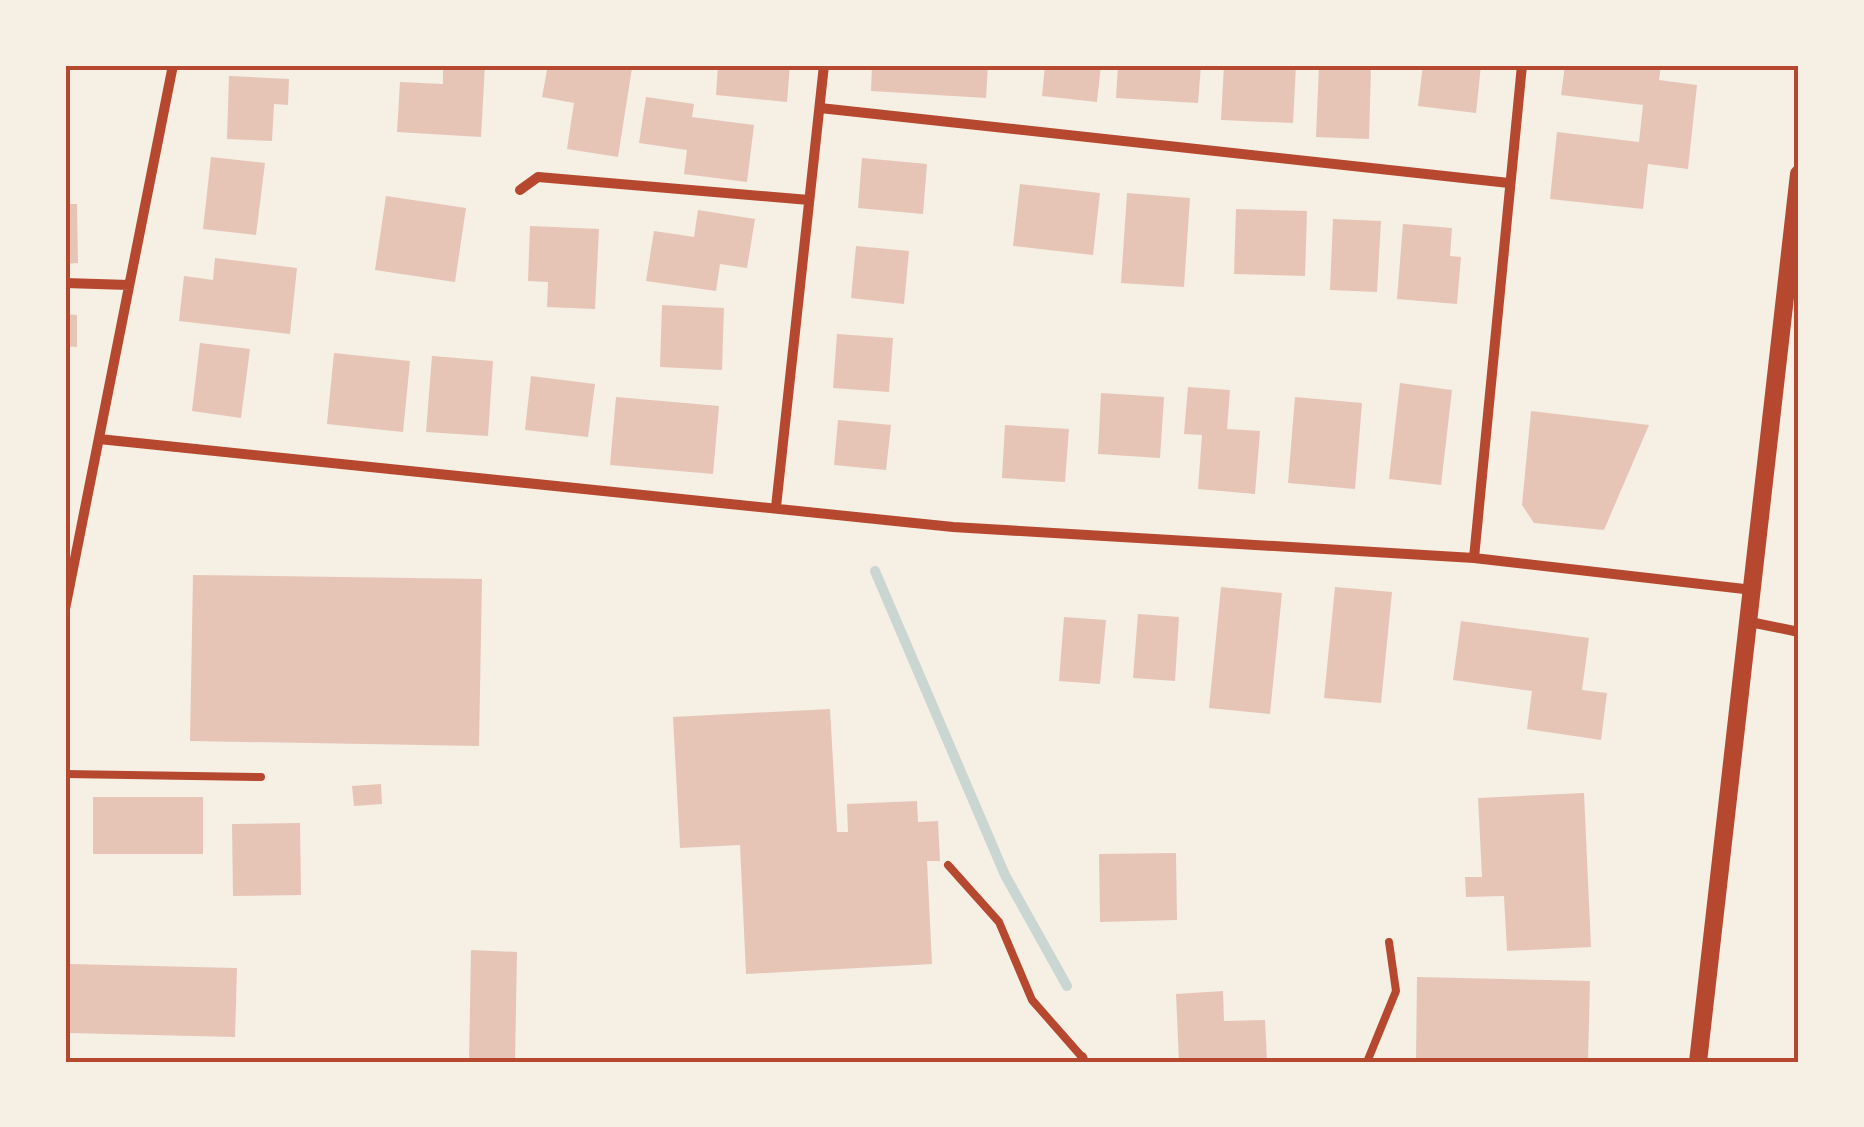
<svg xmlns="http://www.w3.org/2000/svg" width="1864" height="1127" font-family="Mulish,sans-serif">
<rect width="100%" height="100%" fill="#f6efe4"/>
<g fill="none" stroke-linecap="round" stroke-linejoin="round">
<!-- stream -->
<path stroke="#c9d6d2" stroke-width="10" d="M875,571L1005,875L1067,986"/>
</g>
<!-- building -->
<path fill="#e6c5b7" d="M443,65H485L481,137L397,132L400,82L443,84Z
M548,65L632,68L618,157L567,149L574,103L542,97Z
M718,65H790L787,102L716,95Z
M872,65H988L986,98L871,91Z
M1045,65H1101L1097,102L1042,96Z
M1118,65H1201L1198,103L1116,98Z
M1224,65H1296L1293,123L1221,120Z
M1423,65H1481L1476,113L1418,106Z
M1565,65H1661L1659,80L1697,85L1688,169L1648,164L1643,209L1550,199L1557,132L1639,142L1643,105L1561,95Z
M1319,66L1371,67L1369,139L1316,137Z
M229,76L289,79L288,105L274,104L272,141L227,139Z
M646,97L694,104L692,117L754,125L747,182L684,174L687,150L639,143Z
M211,157L265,163L256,235L203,229Z
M862,158L927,164L923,214L858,208Z
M1020,184L1100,193L1093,255L1013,246Z
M1127,193L1190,198L1184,287L1121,283Z
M386,196L466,208L455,282L375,270Z
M65,204H77L78,263L65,264Z
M1236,209L1307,211L1305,276L1234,274Z
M698,210L755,219L747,268L720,264L716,291L646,281L654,231L694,237Z
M1333,219L1381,221L1377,292L1330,290Z
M1403,224L1452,228L1450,256L1461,257L1457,304L1397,299Z
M530,226L599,229L595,309L547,307L548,282L528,281Z
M856,246L909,251L904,304L851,298Z
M215,258L297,268L290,334L179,321L184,276L213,280Z
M662,305L724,308L722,370L660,367Z
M65,314L77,315V347L65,346Z
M837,334L893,338L889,392L833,388Z
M200,343L250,349L241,418L192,411Z
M334,353L410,361L403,432L327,424Z
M432,356L493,361L488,436L426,432Z
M531,376L595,384L588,437L525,430Z
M1400,383L1452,390L1441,485L1389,479Z
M1188,387L1230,390L1227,429L1260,431L1255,494L1198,489L1202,435L1184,434Z
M1101,393L1164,397L1160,458L1098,454Z
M616,397L719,406L713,474L610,465Z
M1295,397L1362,403L1355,489L1288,483Z
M1531,411L1649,425L1604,530L1534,523L1522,505Z
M838,420L891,425L886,470L834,465Z
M1005,425L1069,429L1065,482L1002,478Z
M193,575L482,579L479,746L190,741Z
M1221,587L1282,593L1270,714L1209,708Z
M1335,587L1392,592L1381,703L1324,698Z
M1138,614L1179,617L1175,681L1133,678Z
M1064,617L1106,620L1100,684L1059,681Z
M1461,621L1589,638L1582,690L1607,693L1601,740L1527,729L1532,691L1453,680Z
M830,709L837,832H848L847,804L917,801L918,822L938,821L940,861H927L932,964L746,974L740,845L680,848L673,717Z
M381,784L382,804L354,806L352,786Z
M1584,793L1591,947L1507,951L1504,896L1466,897L1465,877H1482L1478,798Z
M93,797H203V854H93Z
M300,823L301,895L233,896L232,824Z
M1176,853L1177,920L1100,922L1099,854Z
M471,950L517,952L515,1062H469Z
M70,964L237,968L235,1037L68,1033Z
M1417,977L1590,981L1588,1062H1416Z
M1223,991L1224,1021L1265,1020L1267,1062H1179L1176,994Z"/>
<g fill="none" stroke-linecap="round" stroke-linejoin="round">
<!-- service -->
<path stroke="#b5482f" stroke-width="8" d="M65,774L261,777
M948,865L999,922L1032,1000L1082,1057
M1367,1062L1396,991L1389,942"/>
<!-- minor -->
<path stroke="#b5482f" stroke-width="10" d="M820,108L1509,183
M520,190L538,177L809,200
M65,283L129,285
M99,439L953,527L1474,558L1753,590
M776,507L824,65
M1474,558L1522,65
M65,609L173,65
M1750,622L1799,632
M1082,1057L1084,1062"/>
<!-- tertiary -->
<path stroke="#b5482f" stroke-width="18" d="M1698,1062L1799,174"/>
</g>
<!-- border -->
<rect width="1864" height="1127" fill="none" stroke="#f6efe4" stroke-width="135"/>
<rect x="68" y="68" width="1728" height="992" fill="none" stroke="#b5482f" stroke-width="4"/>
</svg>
